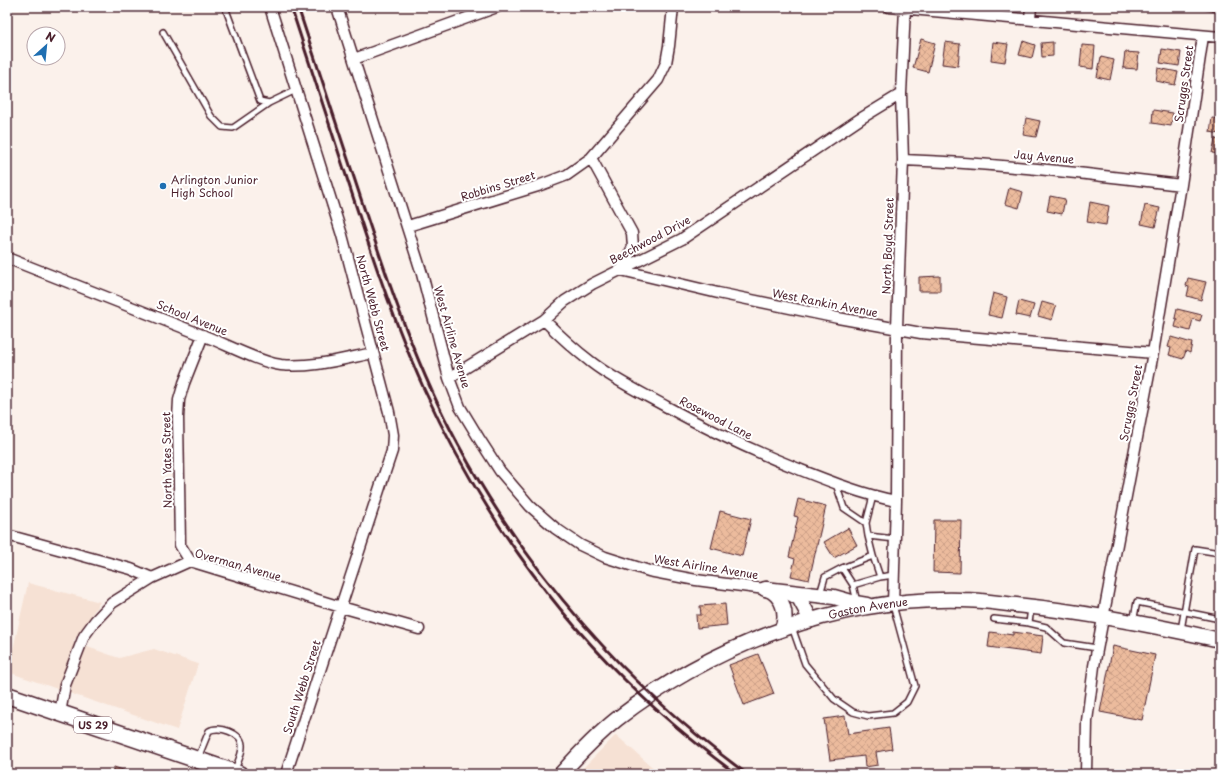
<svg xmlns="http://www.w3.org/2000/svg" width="1227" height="781" font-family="'Playpen Sans',sans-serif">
<defs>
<pattern id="building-cross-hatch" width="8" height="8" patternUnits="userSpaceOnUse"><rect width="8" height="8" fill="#ecbb9d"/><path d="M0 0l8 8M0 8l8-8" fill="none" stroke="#cca087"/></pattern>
</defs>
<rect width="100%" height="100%" fill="#fbf1eb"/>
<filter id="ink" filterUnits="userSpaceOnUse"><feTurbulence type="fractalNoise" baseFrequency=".025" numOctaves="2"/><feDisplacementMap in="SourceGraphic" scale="8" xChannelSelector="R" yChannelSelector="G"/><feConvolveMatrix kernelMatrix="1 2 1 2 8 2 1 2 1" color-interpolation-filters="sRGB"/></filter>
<g filter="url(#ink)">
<!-- built -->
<path fill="#f6e1d4" d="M28,583L100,602L73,642L119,658L154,649L198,664L177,730L8,672Z
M616,735L660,774H577Z"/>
<!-- building -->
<path fill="url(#building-cross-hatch)" stroke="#4a1f2b" d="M1202,7H1220V13L1202,9Z
M921,39L935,43L928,72L913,68Z
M1023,41L1035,45L1032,58L1019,55Z
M945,42L960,44L958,66L942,64Z
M993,42L1008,44L1005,62L991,60Z
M1053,42V56L1042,57L1041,43Z
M1082,45L1095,46L1093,69L1080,67Z
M1162,49L1181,52L1179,66L1160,63Z
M1125,52L1139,53L1137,69L1123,68Z
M1101,57L1114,60L1110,80L1097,77Z
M1158,68L1178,72L1175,85L1156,81Z
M1153,110L1173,113L1171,126L1152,123Z
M1026,118L1040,121L1036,137L1023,135Z
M1212,118L1220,119V134L1210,132Z
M1215,139L1220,140V154L1212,153Z
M1009,188L1023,192L1019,208L1005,204Z
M1050,196L1065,199L1062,214L1047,211Z
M1090,202L1109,206L1106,225L1087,222Z
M1145,205L1160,208L1155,227L1141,224Z
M940,276V291H919V277Z
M1188,278L1206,282L1201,300L1187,296L1189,287L1186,286Z
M993,293L1007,297L1002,318L988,315Z
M1019,301L1034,305L1030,318L1016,315Z
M1042,302L1056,306L1052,320L1038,316Z
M1177,309L1202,315L1200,321L1193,319L1190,331L1175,327L1177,319L1175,318Z
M1171,337L1192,343L1190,353L1186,351L1183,359L1169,355L1171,348L1168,347Z
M798,499L826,506L809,580L791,576L795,559L789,557L798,517L794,516Z
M720,511L751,519L742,556L711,548Z
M934,520H961L960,573L933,572Z
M848,528L857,545L834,558L824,542Z
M725,604L727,625L697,628L696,615H701L700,606Z
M990,632L1013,635V632L1043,636L1041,654L988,647Z
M1113,646L1155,655L1142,720L1100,712Z
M758,654L774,694L744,705L729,665Z
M845,716L848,734L889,728L892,749L876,752L878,765L865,767L864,756L830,760L824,719Z
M114,767L135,774H112Z"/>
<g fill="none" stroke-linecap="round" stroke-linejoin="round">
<defs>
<path id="service" d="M225,7L260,101L269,103L296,90
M163,32L211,116L222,127L233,128L269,103
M836,484L844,508L866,523
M868,536L866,523L873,496
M842,568L853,585L880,577L873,556
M880,577L894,575
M853,585L857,602
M820,594L825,577L842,568L873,556L868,536L895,539
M1031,608L1029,623L1046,627L1064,643L1097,648
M994,619L1029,623
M1133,622L1137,602L1220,619
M792,627L805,664L834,699L853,712L868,716L893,713L907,702L915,686L893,605
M1181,630L1195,549L1220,553
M198,758L209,731C218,725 242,733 242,745C243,753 237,763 235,770"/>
<path id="minor" d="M270,7L342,235L389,412L393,435L392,451L384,475L286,774
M337,7L422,274L449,378L460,407L480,440L500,471L530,506L555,528L580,545L605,557L649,571L696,580L765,589
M889,7L1220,37
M1030,19L1031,7
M354,59L497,7
M591,158L632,233L633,247L621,270L718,293L838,318L921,333L1153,353
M903,160C996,163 1089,174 1181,185
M408,226L538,186L567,175L591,158L658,80L666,63L669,46L673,7
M7,258C72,284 137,309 202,335C224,343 258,362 281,365C312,368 343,359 373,353
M544,320C559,335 574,349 591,362C614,380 642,393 667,407C709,430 751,450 796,468C829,481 861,494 896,501
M449,378L544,320L565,301L592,284L682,239L860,119L901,94
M7,535L131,569L152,578L190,561L341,607L419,629
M190,561L180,545L178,418L179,400L184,383L203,335
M893,604L896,501L897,328L903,160L901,94L905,8
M60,713L65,685L84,636L95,621L112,603L152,578
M1086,774L1087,721L1094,666L1153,353L1181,185L1203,36"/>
<g id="secondary">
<path d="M765,589L834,597L855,603L867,605"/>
<path d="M767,589C783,595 788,614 782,629"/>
<path d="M788,592L799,598L811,620"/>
<path id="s1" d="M561,774C578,755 597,735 617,719C714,644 839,597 962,600C980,600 998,603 1016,605C1084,612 1153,625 1220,640"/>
</g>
<path id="primary" d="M7,695L239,774"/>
</defs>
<!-- service casing -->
<use href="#service" stroke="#4a1f2b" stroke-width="8"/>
<!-- minor casing -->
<use href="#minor" stroke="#4a1f2b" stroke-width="13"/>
<!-- secondary casing -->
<use href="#secondary" stroke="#4a1f2b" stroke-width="17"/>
<!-- primary casing -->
<use href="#primary" stroke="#4a1f2b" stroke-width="19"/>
<!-- service -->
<use href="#service" stroke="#fff" stroke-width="5"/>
<!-- minor -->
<use href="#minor" stroke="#fff" stroke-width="10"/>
<!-- secondary -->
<use href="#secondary" stroke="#fff" stroke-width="14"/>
<!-- primary -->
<use href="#primary" stroke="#fff" stroke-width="16"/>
<!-- rail -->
<path stroke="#4a1f2b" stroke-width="3" d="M291,7C313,73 334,140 356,206C376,268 397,330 424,389C473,496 541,597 625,680C659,714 697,745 736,774
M298,7C321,75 343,143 365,211C391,290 418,370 458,444C528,574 628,687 747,774"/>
</g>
</g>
<!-- markers -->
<circle fill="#1f6fb2" stroke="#fff" stroke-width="1.5" cx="163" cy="186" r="4"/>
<g text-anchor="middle" stroke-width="4" stroke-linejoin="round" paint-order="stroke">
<!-- shield labels -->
<rect fill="#fff" stroke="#80626b" stroke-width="1" x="74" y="717" width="38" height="16" rx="3"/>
<g font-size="10" font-weight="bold" fill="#4a1f2b">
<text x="93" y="729">US 29</text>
</g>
<!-- street labels -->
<g font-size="11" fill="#4a1f2b" stroke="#fff">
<text transform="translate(1184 84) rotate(-82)" y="4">Scruggs Street</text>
<text transform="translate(1044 157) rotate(5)" y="4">Jay Avenue</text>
<text transform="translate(498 186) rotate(-17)" y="4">Robbins Street</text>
<text transform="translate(650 240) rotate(-28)" y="4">Beechwood Drive</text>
<text transform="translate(888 246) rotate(-88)" y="4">North Boyd Street</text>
<text transform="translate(373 303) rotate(75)" y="4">North Webb Street</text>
<text transform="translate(825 303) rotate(11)" y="4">West Rankin Avenue</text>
<text transform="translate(192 318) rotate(22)" y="4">School Avenue</text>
<text transform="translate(452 337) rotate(74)" y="4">West Airline Avenue</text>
<text transform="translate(1131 403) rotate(-79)" y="4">Scruggs Street</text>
<text transform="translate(716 418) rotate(27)" y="4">Rosewood Lane</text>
<text transform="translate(167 460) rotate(-91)" y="4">North Yates Street</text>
<text transform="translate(238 565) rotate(16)" y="4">Overman Avenue</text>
<text transform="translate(706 567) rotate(9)" y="4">West Airline Avenue</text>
<text dy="4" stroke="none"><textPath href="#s1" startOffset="356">Gaston Avenue</textPath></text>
<text transform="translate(302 687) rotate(-72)" y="4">South Webb Street</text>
</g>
<!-- poi labels -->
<g font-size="11" fill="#4a1f2b" stroke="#fff" text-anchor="start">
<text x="171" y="184">Arlington Junior<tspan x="171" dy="13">High School</tspan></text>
</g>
</g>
<!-- margin -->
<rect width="1227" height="781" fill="none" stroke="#fff" stroke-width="24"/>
<rect x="12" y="12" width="1203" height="757" fill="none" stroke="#4a1f2b" stroke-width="1.5" filter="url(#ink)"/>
<!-- north arrow -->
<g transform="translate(46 46) rotate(27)"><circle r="19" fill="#ffffff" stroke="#b7a5aa"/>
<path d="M0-3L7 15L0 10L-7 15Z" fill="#1f6fb2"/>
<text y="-6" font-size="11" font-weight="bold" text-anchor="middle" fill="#4a1f2b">N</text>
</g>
</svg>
